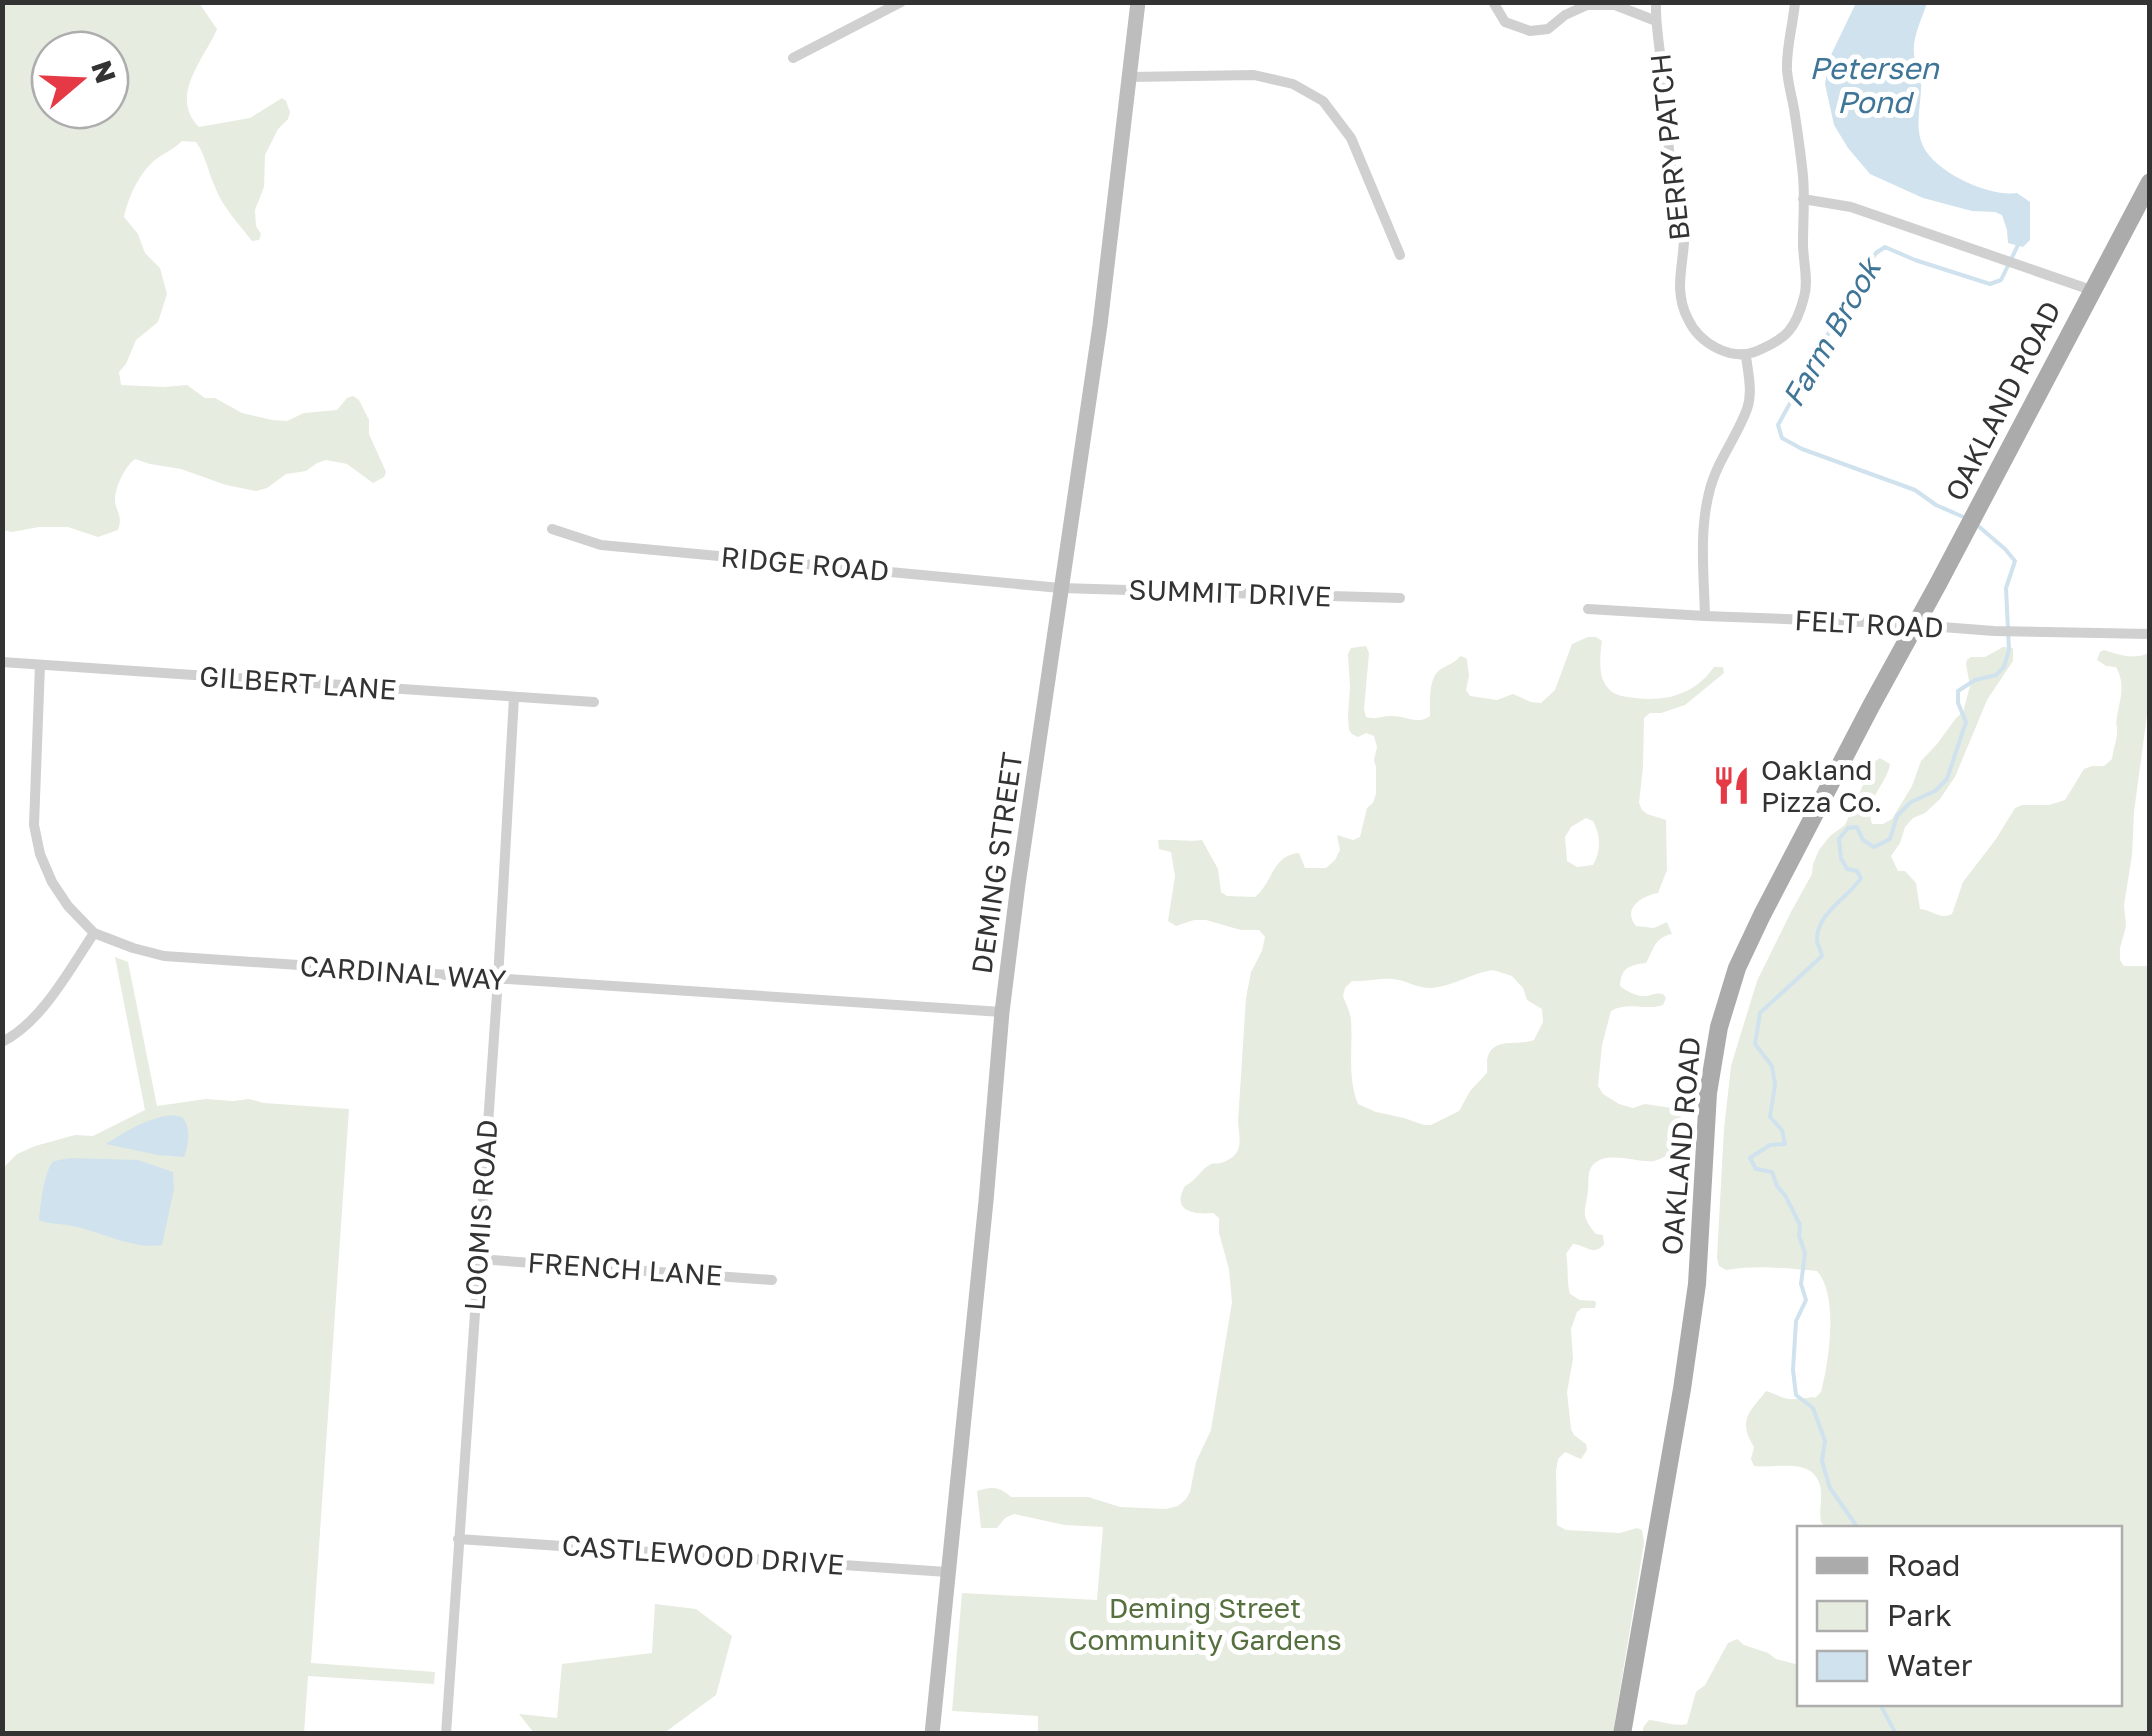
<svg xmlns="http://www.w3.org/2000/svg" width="2152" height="1736" font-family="'Golos Text',sans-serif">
<rect width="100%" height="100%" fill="#fff"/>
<!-- green -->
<path fill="#e6ecdf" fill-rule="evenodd" d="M87,2L199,3L217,29C205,58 168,96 199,127L250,118L282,98L286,101L290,112L288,119L278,129L265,155L264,187L255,210L256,226L261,234L259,240L252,241C239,224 223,208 215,187C208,172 206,156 196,142L182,141C173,150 164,153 155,160C139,173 128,198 124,217L138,234L145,253L160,268L167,294L158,322L136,340L126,364L119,372L121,385L164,387L187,385L205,398H215L242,413L272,420L287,421L304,413L337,410L347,398L353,396L359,400L369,420V434L386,472L384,477L373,483L347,464L326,460L317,463L306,471L286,474L267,488L256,491L226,485L181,469L150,464L135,459C125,467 117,483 115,497C114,511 124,514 118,530L98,537L68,527H39L12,532L3,530V3ZM110,50V110H50V50Z
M1588,637H1596L1602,641C1600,651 1599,671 1603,680C1608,692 1617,696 1628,697C1662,703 1694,696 1714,667H1723L1724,673L1685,705L1661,713H1650L1644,718L1643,767L1639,803L1642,810L1647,814L1666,820L1667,870L1658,893C1641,896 1622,909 1636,926L1654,928L1667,922L1672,934C1654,938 1654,949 1646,963C1629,965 1621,968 1620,986C1625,990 1637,997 1644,996C1652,996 1655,992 1663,994L1666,998L1663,1005C1646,1011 1629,1001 1611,1011L1602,1045L1598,1086L1603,1094L1619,1104L1633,1108L1645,1104L1679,1109C1684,1124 1677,1135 1675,1150C1669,1154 1662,1159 1654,1161C1636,1163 1605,1149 1592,1166C1587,1173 1589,1182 1588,1190C1586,1211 1579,1214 1596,1234L1603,1235L1604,1244C1594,1257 1586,1245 1573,1244L1566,1254C1569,1267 1566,1281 1570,1294L1580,1300L1595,1301L1596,1303L1595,1308H1582L1577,1312L1571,1329L1573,1359L1567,1392L1571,1429L1574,1435L1586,1444L1587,1450L1581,1459L1565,1452L1558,1459L1556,1471L1557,1525L1566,1530L1620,1533L1637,1528L1642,1530L1644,1543L1613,1733L1038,1734V1716L952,1711L962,1593L1097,1600L1103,1527L1065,1525L1014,1514L1005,1518L997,1528H981L977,1491C993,1486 1000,1487 1011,1497H1088L1120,1507L1166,1509L1178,1506L1186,1499L1190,1492L1196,1462L1211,1430L1232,1302L1229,1269L1219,1233V1218L1213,1213C1193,1215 1171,1211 1185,1186C1196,1181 1201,1169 1211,1164C1214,1163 1217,1164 1220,1163C1244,1156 1240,1142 1238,1122L1246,998L1251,972L1262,951L1265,937L1259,930H1241L1206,920H1194L1176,926L1168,921L1175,876L1171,852L1159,849L1158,840C1173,839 1189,842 1202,840L1218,869L1221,892L1227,896L1255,897C1273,883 1272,855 1299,853L1305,868H1326L1335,860L1340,850L1337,835L1353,840L1360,837L1367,808L1373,803L1376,794V767L1374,760L1377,747L1374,736L1366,733L1358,737L1352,734L1349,730L1348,716L1350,687L1348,654L1351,648L1366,646L1369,653L1364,709L1366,717C1377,720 1380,716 1391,716C1406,715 1417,726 1430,716C1430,703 1428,677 1441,669C1450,664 1454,663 1461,656L1467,659L1469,676L1466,690L1470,696L1497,700L1513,694L1531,702L1541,703L1555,690L1572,644ZM1586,818L1593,821C1601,836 1601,851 1593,865L1577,867L1567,861L1565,837L1571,827ZM1493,970L1512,976L1523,988L1527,1000L1542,1009L1543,1022L1534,1040C1519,1046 1494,1037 1488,1056C1486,1061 1488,1067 1487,1073L1470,1091L1459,1111L1431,1125H1424L1404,1118L1376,1112L1358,1104C1347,1077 1353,1049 1351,1020C1350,1011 1346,1004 1343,996L1345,988L1352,981C1366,982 1379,978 1393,979C1406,980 1418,989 1432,988C1454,986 1471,973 1493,970Z
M2003,647L2013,648V661L1987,700L1955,777L1940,799L1925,813L1913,818L1905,827L1900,843L1891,856L1898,871H1905L1916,883L1920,909C1932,910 1940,920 1952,914L1963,882L1996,839L2015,808L2022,805H2049L2065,800L2084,769L2092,766H2104L2112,759C2113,750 2116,743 2117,734C2118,722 2115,729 2117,717C2120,698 2126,685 2116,667L2106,666L2097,660L2100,652L2104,650C2120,655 2133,660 2149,653V700L2134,812L2132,855L2124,905L2126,926L2120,948V960L2124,966H2150L2149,1733H1642L1644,1726L1649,1720C1661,1721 1676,1727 1687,1724L1696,1692L1705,1685L1728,1643L1737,1639L1744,1645L1768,1653L1776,1659L1799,1665L1800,1704H2120V1528H1826L1821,1522C1819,1511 1822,1501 1821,1490C1816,1455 1776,1469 1754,1466L1751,1459L1754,1447C1737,1419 1750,1412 1766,1391C1786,1398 1784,1401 1806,1398C1820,1395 1811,1402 1821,1392C1829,1362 1839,1295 1817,1271C1786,1268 1757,1265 1726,1270L1719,1266L1717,1258L1724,1129L1731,1066L1757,981L1791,912L1812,874L1813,864L1819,850L1830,836L1845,825L1863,785L1866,767L1880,758L1890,764C1886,786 1864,799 1872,824H1883L1892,819L1912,786L1921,761L1937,744L1956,718L1963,712L1970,686L1966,664L1967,660L1971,657H1985Z
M115,957L128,962L157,1106L206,1099L233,1101L249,1099L264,1103L349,1109L311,1663L435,1672L434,1684L308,1676L304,1733L3,1734V1168L17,1154L35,1146L75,1135L93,1136L145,1110Z
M655,1604L696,1609L732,1636L716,1695L664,1733H534L519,1714L557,1718L562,1664L652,1653Z"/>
<!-- water -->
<path fill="#cfe2ee" d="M1856,3H1927C1922,19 1912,37 1914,55C1915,63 1920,69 1921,77C1923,99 1913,125 1923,146C1936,173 1989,197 2017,193L2030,202V240L2023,247L2008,243L2007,230L2002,215L1995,212L1972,211L1923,198L1870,174L1848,148L1834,125L1825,84L1829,59Z
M171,1115L182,1117C191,1126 189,1145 184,1157L158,1155L106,1144C127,1130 146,1119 171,1115Z
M70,1158L138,1160L173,1172L174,1189L162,1245C132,1250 101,1231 72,1226C60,1223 50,1225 39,1220C40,1209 44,1170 53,1162C56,1160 67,1159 70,1158Z"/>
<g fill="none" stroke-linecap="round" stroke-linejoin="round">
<!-- stream -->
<path stroke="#cfe2ee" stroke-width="4" d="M1968,519L1936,505L1915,490L1802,449L1782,438L1778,425L1858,280L1876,253L1885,247L1915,260L1990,284L2001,280L2019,243
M1858,1528L1830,1488L1822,1461L1825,1441L1813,1408L1796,1395L1793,1370L1796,1321L1806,1300L1801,1284L1805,1253L1799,1236L1800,1225L1785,1195L1777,1186L1772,1172L1756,1169L1750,1158L1770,1145L1785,1144L1782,1130L1770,1117L1775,1085L1772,1066L1755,1044L1760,1013L1822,956C1821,950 1817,945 1817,939C1817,913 1848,898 1861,878L1857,871L1847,869L1841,858L1839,839L1848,828L1857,827L1863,840L1874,847L1890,839L1897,816L1911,802L1935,791L1947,779L1966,722L1958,703V691L1975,680L1996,675L2004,667L2009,650L2006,588L2015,561L2005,549L1976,524
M1880,1704L1896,1734"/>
<!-- street -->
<path stroke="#d0d0d0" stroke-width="10" d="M1493,2L1505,22L1530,31L1548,29L1565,15L1587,5H1615L1656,21
M1656,2C1655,36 1664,68 1666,101C1668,129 1668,156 1673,184C1675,197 1681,209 1683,221C1689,254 1670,285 1688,319C1699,343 1731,362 1757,351C1786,339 1796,329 1804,297C1809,281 1803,261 1803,244C1803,222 1805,198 1803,176C1801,156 1798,135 1795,115C1793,100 1788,85 1787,70C1786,47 1793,26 1795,2
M793,58L901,2
M1130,77L1254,75L1293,84L1323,101L1351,138L1400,255
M1803,199L1851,207L2091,290
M552,529L601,545L1060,588L1400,598
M1588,609L1705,616L1890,623L1994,631L2150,634
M1705,616C1704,577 1699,532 1709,493C1716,462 1736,439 1747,409C1753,392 1748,373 1746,356
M2,662L594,702
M40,665L34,825L40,854L52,882L68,906L94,933L133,948L164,956L1002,1012
M2,1042C42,1022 70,969 94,933
M478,1259L772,1280
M458,1539L947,1572
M446,1734L498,979L514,697"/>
<!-- secondary -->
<path stroke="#bdbdbd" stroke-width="15" d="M932,1734L986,1201L1002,1012L1018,884L1100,325L1138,2"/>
<!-- primary -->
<path stroke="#ababab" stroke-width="18" d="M1622,1734L1682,1389L1697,1284L1708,1093L1719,1027L1737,968L1762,915L1871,706L1938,584L2150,182"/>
</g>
<!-- icons -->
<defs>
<symbol id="restaurant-bare" viewBox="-9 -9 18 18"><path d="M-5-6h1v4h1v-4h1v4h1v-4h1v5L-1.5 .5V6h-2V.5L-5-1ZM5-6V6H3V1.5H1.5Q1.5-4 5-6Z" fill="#e63946" stroke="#fff" stroke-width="2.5" paint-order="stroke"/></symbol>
</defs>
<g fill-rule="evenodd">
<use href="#restaurant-bare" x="1704" y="758" width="55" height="55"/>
</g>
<g text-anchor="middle" stroke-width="10" stroke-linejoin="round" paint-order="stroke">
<!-- street labels -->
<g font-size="28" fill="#333" stroke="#fff">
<text transform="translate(1670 147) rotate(-96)" y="10">BERRY PATCH</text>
<text transform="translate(2003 401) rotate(-63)" y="10">OAKLAND ROAD</text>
<text transform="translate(805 564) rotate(5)" y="10">RIDGE ROAD</text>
<text transform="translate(1230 593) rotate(2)" y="10">SUMMIT DRIVE</text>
<text transform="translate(1869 624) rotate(3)" y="10">FELT ROAD</text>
<text transform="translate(298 683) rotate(4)" y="10">GILBERT LANE</text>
<text transform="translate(997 863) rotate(-82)" y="10">DEMING STREET</text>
<text transform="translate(403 973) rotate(4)" y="10">CARDINAL WAY</text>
<text transform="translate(1681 1146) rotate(-85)" y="10">OAKLAND ROAD</text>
<text transform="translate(481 1215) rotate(-86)" y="10">LOOMIS ROAD</text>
<text transform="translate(625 1269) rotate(4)" y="10">FRENCH LANE</text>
<text transform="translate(703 1555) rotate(4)" y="10">CASTLEWOOD DRIVE</text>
</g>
<!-- poi labels -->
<g font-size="28" fill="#333" stroke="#fff" text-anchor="start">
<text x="1761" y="780">Oakland<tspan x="1761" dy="32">Pizza Co.</tspan></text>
</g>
<!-- park labels -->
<g font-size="28" fill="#56703f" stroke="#fff">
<text x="1205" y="1618">Deming Street<tspan x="1205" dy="32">Community Gardens</tspan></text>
</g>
<!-- water labels -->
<g font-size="30" font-style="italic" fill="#3f7597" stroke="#fff">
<text x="1874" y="79">Petersen<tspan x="1874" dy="34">Pond</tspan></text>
<text transform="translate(1832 333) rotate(-60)" y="10">Farm Brook</text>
</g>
</g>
<!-- border -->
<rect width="2152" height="1736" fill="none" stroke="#333333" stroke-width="10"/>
<!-- legend -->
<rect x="1797" y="1526" width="325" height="180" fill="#ffffff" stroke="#adadad" stroke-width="2.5"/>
<rect x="1817" y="1558" width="50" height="15" fill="#ababab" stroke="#adadad" stroke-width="2.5"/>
<text x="1887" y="1576" font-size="30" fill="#333333">Road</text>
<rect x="1817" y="1601" width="50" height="30" fill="#e6ecdf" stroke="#adadad" stroke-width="2.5"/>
<text x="1887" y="1626" font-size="30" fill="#333333">Park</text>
<rect x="1817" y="1651" width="50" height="30" fill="#cfe2ee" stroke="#adadad" stroke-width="2.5"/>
<text x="1887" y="1676" font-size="30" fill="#333333">Water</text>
<!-- north arrow -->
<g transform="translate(80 80) rotate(71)"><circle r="48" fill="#ffffff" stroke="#adadad" stroke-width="2.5"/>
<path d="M0-8L18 38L0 25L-18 38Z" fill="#e63946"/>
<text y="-15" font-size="28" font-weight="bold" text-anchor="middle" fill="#333333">N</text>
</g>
</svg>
